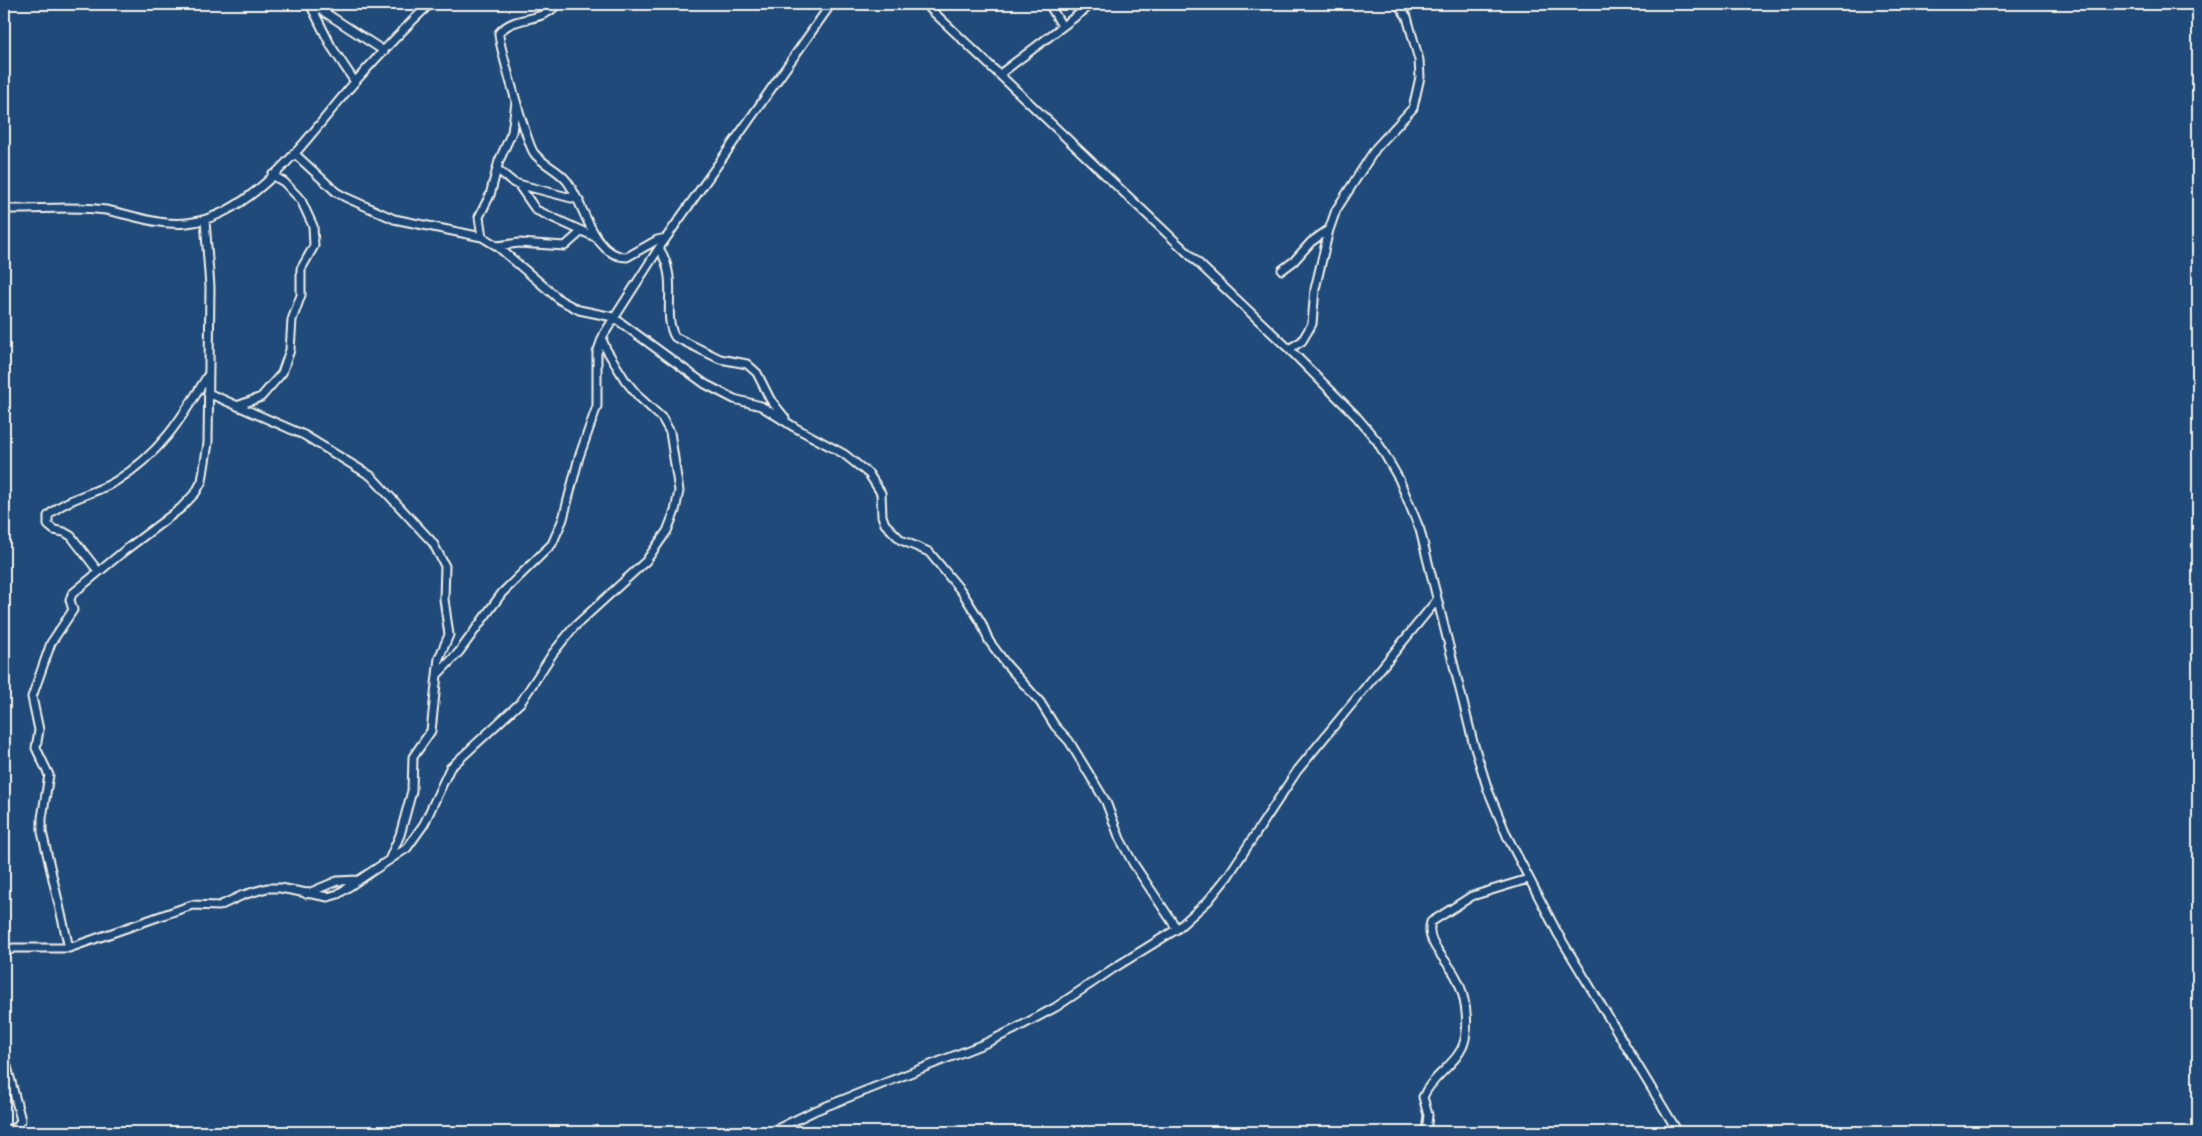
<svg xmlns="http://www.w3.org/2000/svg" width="2202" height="1136" font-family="Mali,sans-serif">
<rect width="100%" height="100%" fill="#1f4a7a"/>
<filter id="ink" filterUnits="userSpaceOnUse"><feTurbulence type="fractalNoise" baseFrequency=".02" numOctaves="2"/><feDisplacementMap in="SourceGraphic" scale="10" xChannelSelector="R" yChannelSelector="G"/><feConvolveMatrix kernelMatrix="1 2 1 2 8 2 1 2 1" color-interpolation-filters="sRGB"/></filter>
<g filter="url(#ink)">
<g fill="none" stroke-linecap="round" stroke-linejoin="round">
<defs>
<path id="street" d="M310,4L331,46L355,82
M312,4L384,51
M557,4C542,24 514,14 499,33C498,42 528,146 534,153C542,164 557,169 566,180C584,201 592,257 627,257L657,240L666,238
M925,4L1289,349L1356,416L1377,441L1399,479L1420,530L1473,742L1488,790L1507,836L1558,934L1678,1132
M1049,4L1062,26
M1000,74L1092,4
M294,153L336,192L345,197L394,219L482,237L497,246L560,300L579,310L613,317L705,384L734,399L761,406L794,427L844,454L869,474L881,493L882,516L885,524L901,540L929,552L962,592L981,622L989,641L1006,664L1040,702L1055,726L1069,741L1106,802L1120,839L1133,863L1177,929
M497,169L514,183L579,200
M518,184L536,210L595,237
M4,209C38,210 72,205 106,210C133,215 159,226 187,223C256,216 312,131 354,83C378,56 403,29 430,4
M482,237L479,217L490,195L499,161L512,132L516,102
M497,246L519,243L565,246L582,231
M659,248C680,281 661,314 675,337L720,359L747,364L757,373L770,399L785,418
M1282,270L1294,261L1311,242L1328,230
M1289,349L1302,341L1312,324L1315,289L1329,230L1336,210L1376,148L1413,108L1420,77L1419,60L1407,17L1398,4
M208,393L304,435L371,476L433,543L445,566L444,599L449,635L439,658L437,675
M237,406L261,397L282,373L290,350L292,320L301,295V269L314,246L313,226L301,200L284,182L272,175
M98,571L71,536L64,532L54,530L48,525V516C65,498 95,494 116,481C161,453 181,419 208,375
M389,860L400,835L412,791L413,757L431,731L437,675L459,652L502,593L552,544L563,519L579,457L597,406V353L602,339
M306,894L337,881L358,880
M69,948L42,832V818L49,775L36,748L39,730L32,697L51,643L73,610L70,600L72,594L124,551L181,508L196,492L202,481L208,443L210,287L205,220
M4,954L13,948H69L192,905L219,906L243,895L267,888H280L328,897L338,894L407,848L424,824L450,768L521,702L553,653L574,627L646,561L667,531L675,511L679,491L670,432L662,418L639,397L625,380L606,349L602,339L604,334L659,248L831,4
M4,1055L21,1120L16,1128L4,1130
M771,1132L814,1111L986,1043L1015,1029L1056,1007L1114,968L1177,929L1208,901L1228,876L1297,771L1437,600
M1426,1132L1428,1115L1423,1097C1432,1075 1460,1063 1465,1039C1469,1020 1465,996 1457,979C1449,961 1424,943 1431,922L1472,896L1528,879"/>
</defs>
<!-- street casing -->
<use href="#street" stroke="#f4f1e8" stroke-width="11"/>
<!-- street -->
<use href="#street" stroke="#1f4a7a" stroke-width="7"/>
</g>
</g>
<!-- margin -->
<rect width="2202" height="1136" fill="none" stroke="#1f4a7a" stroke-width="20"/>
<rect x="10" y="10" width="2182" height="1116" fill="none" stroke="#f4f1e8" stroke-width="2" filter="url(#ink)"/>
</svg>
